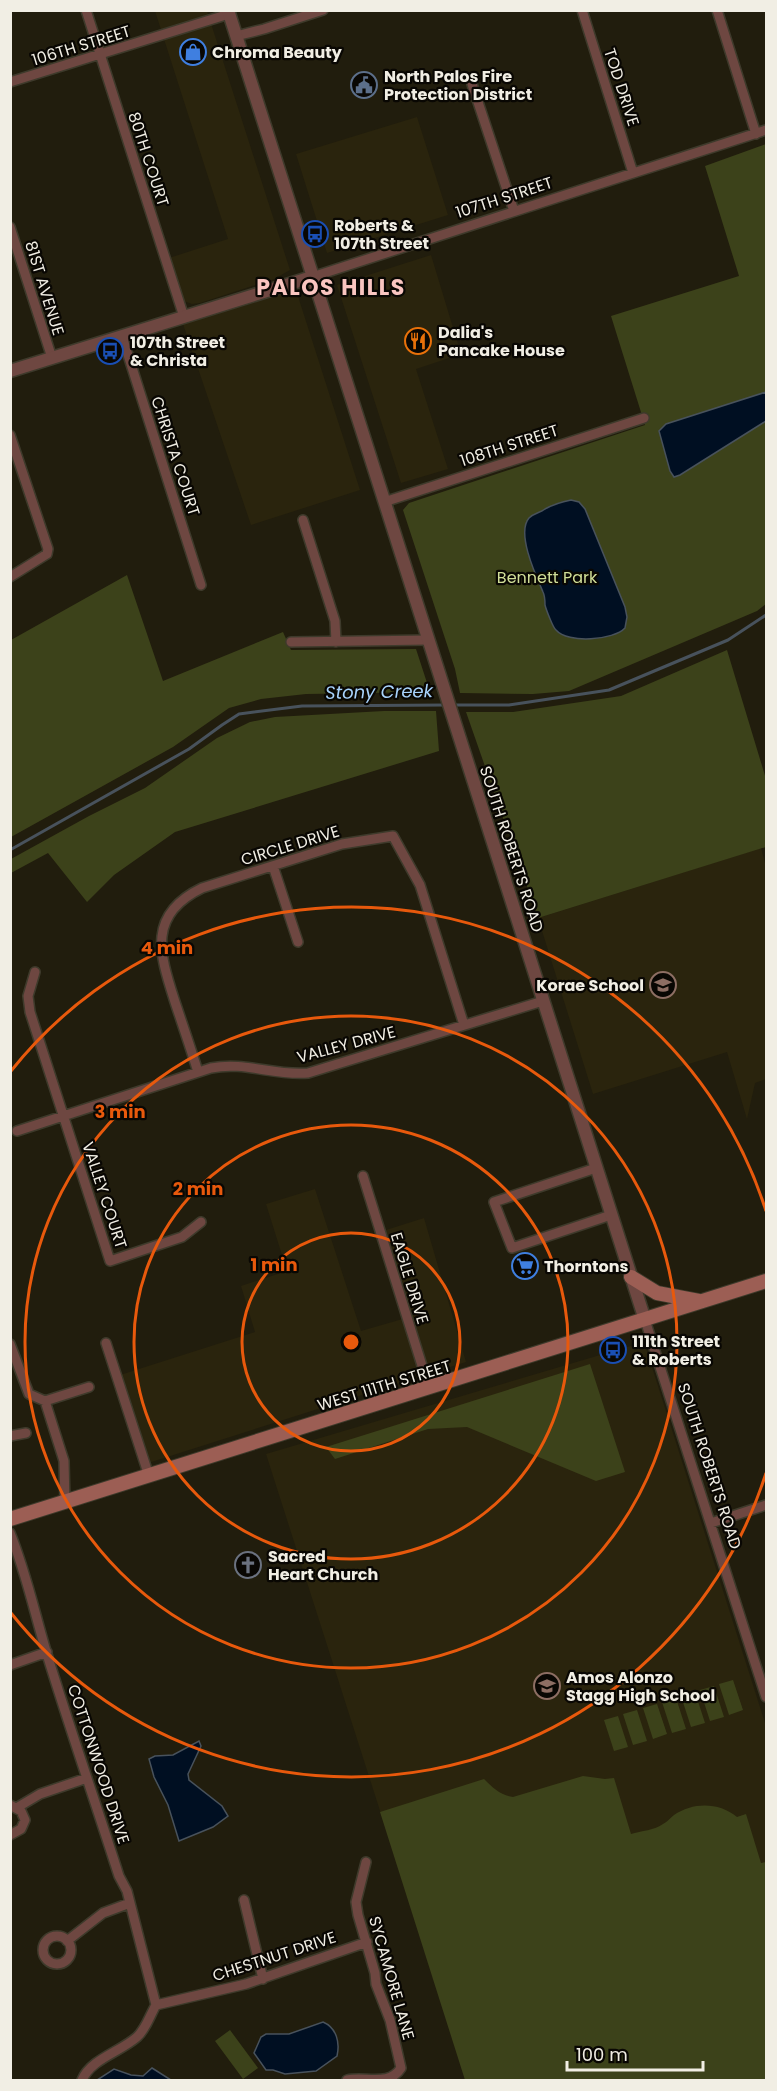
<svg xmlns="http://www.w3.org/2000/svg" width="777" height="2091" font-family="Poppins,sans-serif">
<rect width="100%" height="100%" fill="#211d0d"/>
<!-- built -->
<path fill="#2a240d" d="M155,11H207L290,270L274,279L200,303L192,304L184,301L180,294L169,258L228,239Z
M417,117L448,215L327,253L296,154Z
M431,255L461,354L416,369L448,469L401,483L337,285Z
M296,290L360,490L251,525L183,324Z
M761,848L766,867V1079L755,1083L747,1119L727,1052L593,1094L538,918Z
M315,1189L361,1331L413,1316L386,1230L424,1218L466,1362L145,1464L117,1376L255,1332L241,1286L287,1271L266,1204Z
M644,1342L766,1726V2080H466L266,1454Z"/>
<!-- green -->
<path fill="#3c421a" d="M766,144V604L757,611L569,691L533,694L460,693L455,669L403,510L409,503L645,425L611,316L739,276L705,166Z
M127,575L163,681L283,632L291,650L416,649L430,692L306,694L261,699L229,708L173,747L11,837V640Z
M727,650L766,779V847L538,918L466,712H513L621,696Z
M384,711H436L439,751L175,832L114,875L87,902L48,853L11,873V859L89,816L145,788L217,738L250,722L275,717Z
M590,1364L625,1472L596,1481L467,1427L428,1429L335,1459L326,1447Z
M733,1680L743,1710L729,1715L719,1684Z
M714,1686L724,1717L710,1721L700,1690Z
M695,1692L705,1723L691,1727L681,1696Z
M676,1698L686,1729L672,1733L662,1702Z
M657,1704L667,1734L653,1739L643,1708Z
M637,1710L647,1741L633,1745L623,1714Z
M618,1716L628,1747L614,1751L604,1720Z
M583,1776L605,1779L614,1778L631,1834C641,1831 655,1830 663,1824C667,1822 670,1818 674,1815C693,1802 719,1802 737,1817L746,1814L761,1863L766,1862V2080H465L380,1812L484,1779C493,1788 500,1795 513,1797Z
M230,2030L258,2068L243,2079L215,2041Z"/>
<!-- water -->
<path fill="#000f22" stroke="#48525c" stroke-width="1.5" d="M766,392V421L680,475L674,477L670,471L659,431L666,424Z
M571,500L579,502L585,509L625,607L627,617L625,628C614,640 568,644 556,630C553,628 546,609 545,605C545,601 545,596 543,592C536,576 516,533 529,518C534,513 540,513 545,509C554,504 561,502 571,500Z
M199,1741L201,1746L188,1774L189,1780L222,1806L228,1816L213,1827L179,1841L168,1805L154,1777L149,1759L155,1756L173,1755Z
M323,2022C337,2028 340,2043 337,2056L316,2071L285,2074L273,2070H266L254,2053L261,2037L266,2034H289Z
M152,2068L171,2080H97L114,2069L131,2075L143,2076Z"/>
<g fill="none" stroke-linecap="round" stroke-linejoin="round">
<!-- stream -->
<path stroke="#48525c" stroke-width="3" d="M451,705H509L609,690L728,640L766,615
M10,850L189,749L222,725L239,714L302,706L445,705"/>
<defs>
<path id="minor" d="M86,10L184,317
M582,10L633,173
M717,10L756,134
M236,36L264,29L323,10
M10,82L229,14
M472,84L514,211
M10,227L52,358
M312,277L766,130
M122,336L201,585
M10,435L48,549L47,554L10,577
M384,502L644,418
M303,520L335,621L336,642
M291,642L428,640
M273,866L298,942
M35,972L28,996L30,1012L110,1261L182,1237L201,1222
M198,1072C191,1049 183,1026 175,1002C160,955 146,915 202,888L342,844L393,836L420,885L464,1025
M17,1131L211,1068C245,1061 273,1076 308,1073L543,1001
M596,1168L494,1202L512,1248L611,1215
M363,1176L429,1388
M645,1320L766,1697
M106,1343L149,1476
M10,1344L29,1394L45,1401L64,1461L65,1502
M45,1401L89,1387
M10,1436L26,1433
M711,1523L766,1505
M10,1533C26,1572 34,1611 46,1651C69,1726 95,1801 119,1876L127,1891L156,2005
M10,1665L47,1652
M10,1805L21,1811L25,1820L21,1829L10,1835
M18,1807L40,1794L87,1778
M244,1900L263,1979
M43 1950a14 14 0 1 1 28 0a14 14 0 1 1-28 0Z
M67,1941L103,1913L130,1903
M82,2080C91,2059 120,2052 137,2037C146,2029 150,2015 156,2005L246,1984L367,1942
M347,2080C366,2076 389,2087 401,2068L390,2020L376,1984L375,1973L358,1915L356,1902L366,1862"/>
<path id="tertiary" d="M228,10L645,1320
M10,371L312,277"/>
<path id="secondary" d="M631,1277L657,1293L699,1301
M10,1519L766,1281"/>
</defs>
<!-- minor casing -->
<use href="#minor" stroke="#3e3a2b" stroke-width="12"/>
<!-- tertiary casing -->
<use href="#tertiary" stroke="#3e3a2b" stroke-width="15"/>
<!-- secondary casing -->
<use href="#secondary" stroke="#3e3a2b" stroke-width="16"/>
<!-- minor -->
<use href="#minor" stroke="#6e4741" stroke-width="9"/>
<!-- tertiary -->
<use href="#tertiary" stroke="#6e4741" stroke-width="12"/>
<!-- secondary -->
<use href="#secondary" stroke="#9c5e54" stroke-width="14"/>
</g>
<!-- distance rings -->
<g fill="none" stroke="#e8590c" stroke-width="3">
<circle cx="351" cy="1342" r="109"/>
<circle cx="351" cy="1342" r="217"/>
<circle cx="351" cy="1342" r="326"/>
<path d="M766 1473A435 435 0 0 1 11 1613M11 1071A435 435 0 0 1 766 1211"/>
</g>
<!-- icons -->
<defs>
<symbol id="shop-ring" viewBox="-11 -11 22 22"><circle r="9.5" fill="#090703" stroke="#3f7fe0" stroke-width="1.5"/><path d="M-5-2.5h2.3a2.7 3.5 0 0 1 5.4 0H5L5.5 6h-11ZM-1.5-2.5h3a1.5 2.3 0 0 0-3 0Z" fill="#3f7fe0"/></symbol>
<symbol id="civic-ring" viewBox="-11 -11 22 22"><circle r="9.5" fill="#090703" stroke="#5c6f8a" stroke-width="1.5"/><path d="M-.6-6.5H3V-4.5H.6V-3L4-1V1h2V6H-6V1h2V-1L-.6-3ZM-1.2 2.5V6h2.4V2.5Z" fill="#5c6f8a"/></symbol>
<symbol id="bus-ring" viewBox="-11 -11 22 22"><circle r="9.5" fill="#090703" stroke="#1a4fb4" stroke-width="1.5"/><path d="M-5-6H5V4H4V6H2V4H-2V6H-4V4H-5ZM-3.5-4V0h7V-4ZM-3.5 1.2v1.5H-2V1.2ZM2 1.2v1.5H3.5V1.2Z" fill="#1a4fb4"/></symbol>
<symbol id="restaurant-ring" viewBox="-11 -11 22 22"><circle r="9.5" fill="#090703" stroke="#e8710a" stroke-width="1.5"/><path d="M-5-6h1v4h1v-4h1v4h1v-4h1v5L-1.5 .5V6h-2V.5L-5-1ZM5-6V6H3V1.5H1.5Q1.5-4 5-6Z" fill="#e8710a"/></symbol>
<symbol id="school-ring" viewBox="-11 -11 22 22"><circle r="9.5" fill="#090703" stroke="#8d6e63" stroke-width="1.5"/><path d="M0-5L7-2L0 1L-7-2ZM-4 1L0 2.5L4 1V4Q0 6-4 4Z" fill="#8d6e63"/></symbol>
<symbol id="supermarket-ring" viewBox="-11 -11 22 22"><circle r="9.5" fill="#090703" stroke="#3f7fe0" stroke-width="1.5"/><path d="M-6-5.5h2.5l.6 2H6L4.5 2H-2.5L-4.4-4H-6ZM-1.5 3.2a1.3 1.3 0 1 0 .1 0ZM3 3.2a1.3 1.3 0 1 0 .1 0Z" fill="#3f7fe0"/></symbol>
<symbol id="church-ring" viewBox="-11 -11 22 22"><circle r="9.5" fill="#090703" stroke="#6b7280" stroke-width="1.5"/><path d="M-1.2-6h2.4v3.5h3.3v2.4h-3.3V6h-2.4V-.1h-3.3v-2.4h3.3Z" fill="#6b7280"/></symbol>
</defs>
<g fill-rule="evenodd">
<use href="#shop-ring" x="178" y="37" width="30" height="30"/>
<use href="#civic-ring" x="349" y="70" width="30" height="30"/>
<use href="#bus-ring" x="300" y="219" width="30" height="30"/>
<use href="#restaurant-ring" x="403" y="326" width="30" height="30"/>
<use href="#bus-ring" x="95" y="336" width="30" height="30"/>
<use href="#school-ring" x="648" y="970" width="30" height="30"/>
<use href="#supermarket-ring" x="510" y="1251" width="30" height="30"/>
<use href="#bus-ring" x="598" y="1335" width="30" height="30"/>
<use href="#church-ring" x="233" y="1550" width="30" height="30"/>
<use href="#school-ring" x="532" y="1671" width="30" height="30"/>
</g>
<g text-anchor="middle" stroke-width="4.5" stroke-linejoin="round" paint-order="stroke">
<!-- street labels -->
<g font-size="16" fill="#f1eee4" stroke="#090703">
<text transform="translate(81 45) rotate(-17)" y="6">106TH STREET</text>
<text transform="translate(622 87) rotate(72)" y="6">TOD DRIVE</text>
<text transform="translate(149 159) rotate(72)" y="6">80TH COURT</text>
<text transform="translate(504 197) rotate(-18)" y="6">107TH STREET</text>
<text transform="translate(45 288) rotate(73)" y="6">81ST AVENUE</text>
<text transform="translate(509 445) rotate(-18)" y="6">108TH STREET</text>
<text transform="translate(176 456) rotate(72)" y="6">CHRISTA COURT</text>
<text transform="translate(290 845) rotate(-17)" y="6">CIRCLE DRIVE</text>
<text transform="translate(512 849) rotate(72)" y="6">SOUTH ROBERTS ROAD</text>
<text transform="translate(346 1044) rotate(-15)" y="6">VALLEY DRIVE</text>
<text transform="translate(105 1195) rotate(72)" y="6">VALLEY COURT</text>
<text transform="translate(410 1278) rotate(73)" y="6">EAGLE DRIVE</text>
<text transform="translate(384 1385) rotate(-17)" y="6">WEST 111TH STREET</text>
<text transform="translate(710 1466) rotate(72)" y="6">SOUTH ROBERTS ROAD</text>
<text transform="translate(99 1764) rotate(72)" y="6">COTTONWOOD DRIVE</text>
<text transform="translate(274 1956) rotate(-18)" y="6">CHESTNUT DRIVE</text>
<text transform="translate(392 1978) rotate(74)" y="6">SYCAMORE LANE</text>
</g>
<!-- poi labels -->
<g font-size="16" font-weight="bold" fill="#f1eee4" stroke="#090703" text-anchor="start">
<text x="212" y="58">Chroma Beauty</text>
<text x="384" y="82">North Palos Fire<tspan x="384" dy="18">Protection District</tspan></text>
<text x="334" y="231">Roberts &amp;<tspan x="334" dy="18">107th Street</tspan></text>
<text x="438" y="338">Dalia's<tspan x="438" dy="18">Pancake House</tspan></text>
<text x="130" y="348">107th Street<tspan x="130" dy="18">&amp; Christa</tspan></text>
<text x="644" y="991" text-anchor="end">Korae School</text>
<text x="544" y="1272">Thorntons</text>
<text x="632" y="1347">111th Street<tspan x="632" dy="18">&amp; Roberts</tspan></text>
<text x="268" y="1562">Sacred<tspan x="268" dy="18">Heart Church</tspan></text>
<text x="566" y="1683">Amos Alonzo<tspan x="566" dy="18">Stagg High School</tspan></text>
</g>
<!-- park labels -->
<g font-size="16" fill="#d1de98" stroke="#090703">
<text x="547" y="583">Bennett Park</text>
</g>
<!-- water labels -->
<g font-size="18" font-style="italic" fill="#a8d3fc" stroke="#090703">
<text transform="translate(379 692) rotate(-1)" y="6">Stony Creek</text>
</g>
<!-- district labels -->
<g font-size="22" font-weight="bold" letter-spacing="1.5" fill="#f9c5c0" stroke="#090703">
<text x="331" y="295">PALOS HILLS</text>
</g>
</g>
<circle cx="351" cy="1342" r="9" fill="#e8590c" stroke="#090703" stroke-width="3"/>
<g font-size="18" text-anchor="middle" font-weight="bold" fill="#e8590c" stroke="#090703" stroke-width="4.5" stroke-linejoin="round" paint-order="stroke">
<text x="167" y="954">4 min</text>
<text x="120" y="1118">3 min</text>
<text x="198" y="1195">2 min</text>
<text x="274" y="1271">1 min</text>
</g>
<!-- border -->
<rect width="777" height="2091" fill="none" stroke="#f1eee4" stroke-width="24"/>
<!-- scale -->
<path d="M567 2061v9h136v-9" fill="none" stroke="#f1eee4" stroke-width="3"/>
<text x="576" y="2061" font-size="18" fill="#f1eee4" stroke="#090703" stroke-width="4.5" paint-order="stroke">100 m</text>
</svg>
